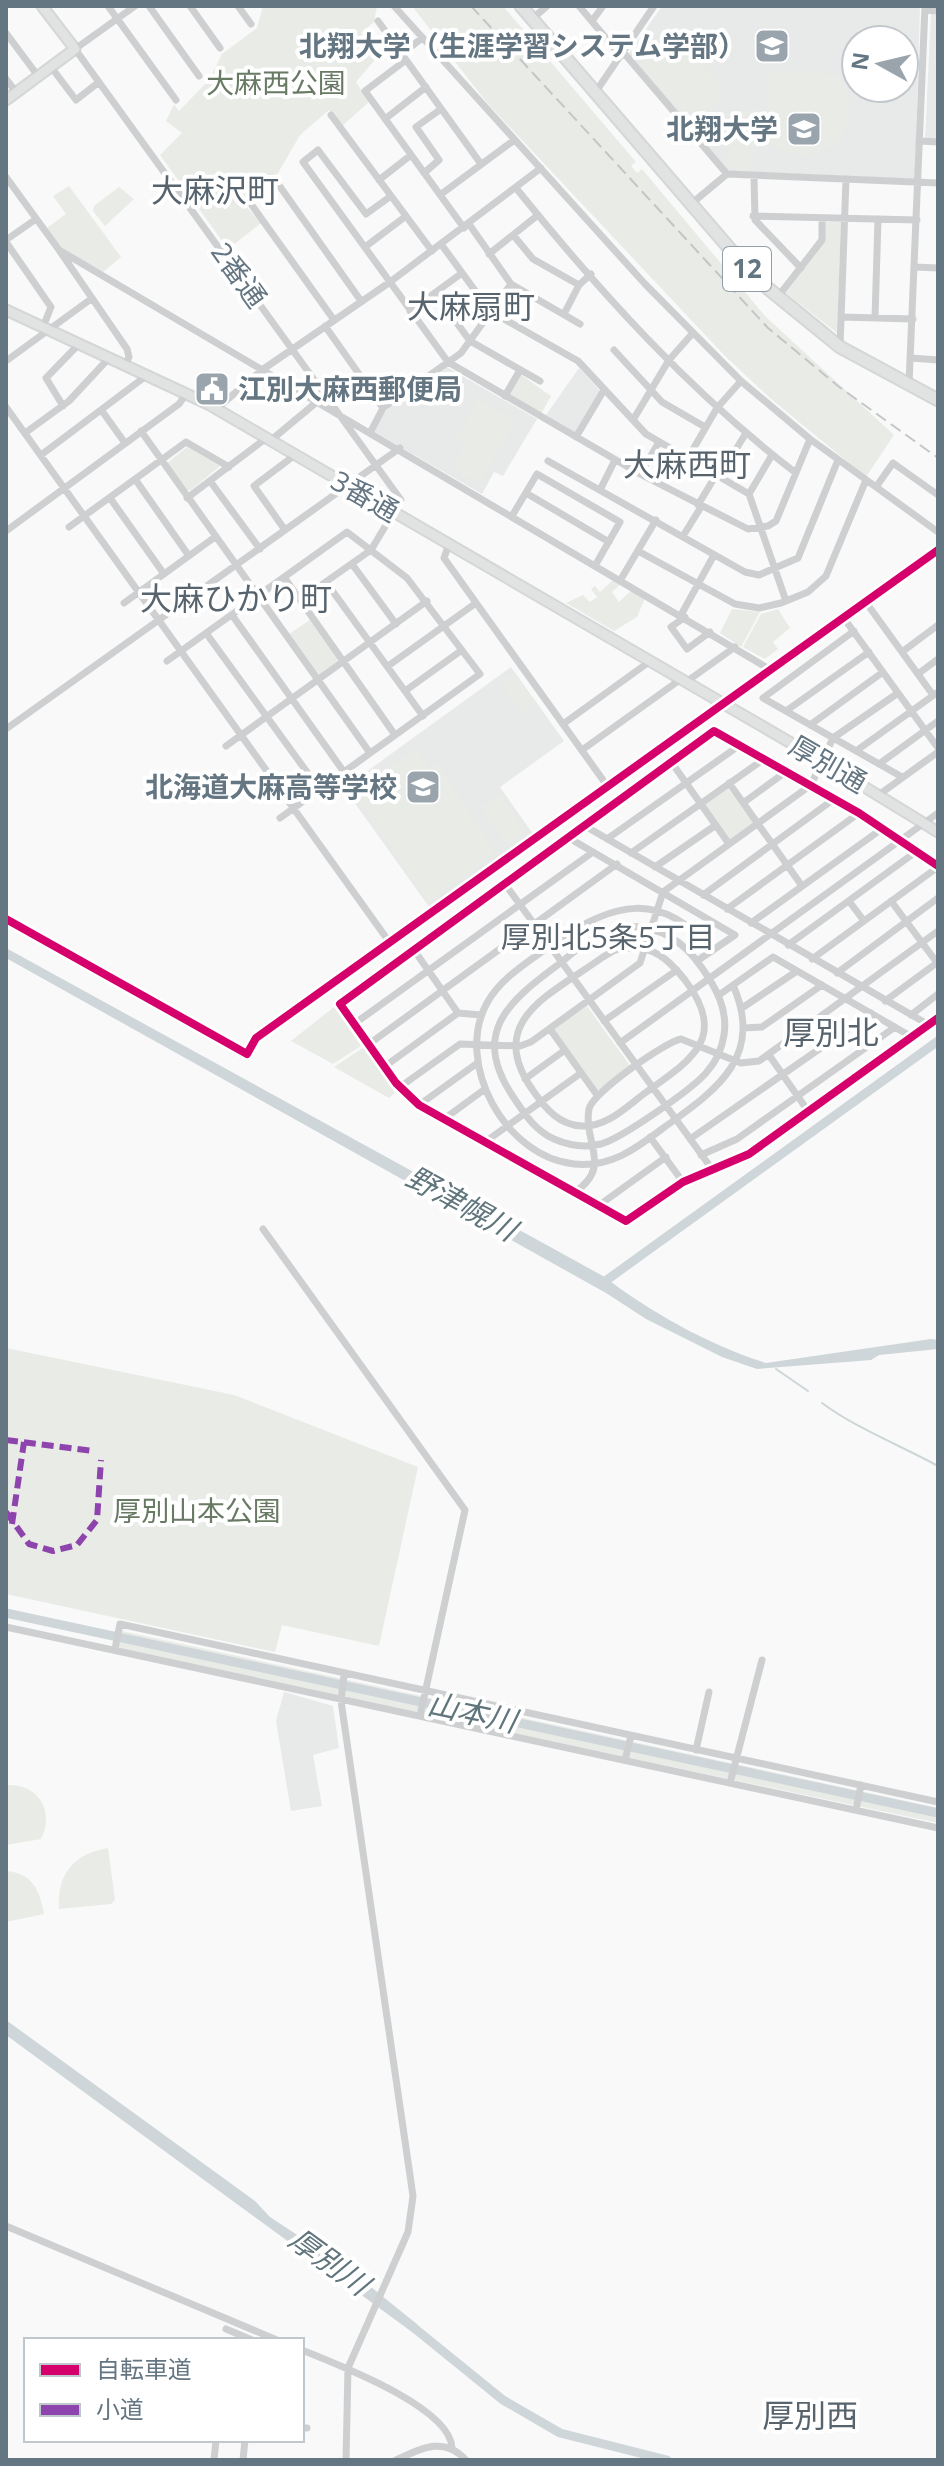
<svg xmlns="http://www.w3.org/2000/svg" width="944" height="2466" font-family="'Open Sans','Noto Sans JP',sans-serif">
<rect width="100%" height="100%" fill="#f9f9f9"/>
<!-- built -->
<path fill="#e8e9e9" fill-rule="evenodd" d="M662,6H920L915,179L727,171L628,55ZM856,40H904V88H856Z
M931,13H938V139H925Z
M445,366L537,419L503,476L494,472L482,494L373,431L383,413Z
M579,368L600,391L576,433L546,415Z
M511,667L564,741L500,787L533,834L430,908L344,788Z
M284,1692L333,1706L339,1748L313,1755L322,1806L291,1811L276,1721Z"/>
<!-- green -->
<path fill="#e8ebe6" d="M263,6H377L374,22L361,33L378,56L356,82L369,102L342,126L329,110L300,135L278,173L253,187L244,204L261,223L228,249L160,155L182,133L166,121L174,104L179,111L209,80L222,54L257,28Z
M412,6H503L636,162L631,166L637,173L642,169L765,316L894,435L866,477L771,399L725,356L487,103Z
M673,33L722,83L721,101C698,129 679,110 661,90C656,84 648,77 644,71C633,51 656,34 673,33Z
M775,70L836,74C877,118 823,178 771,145L766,128L768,76Z
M730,110L756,111L753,170L728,169Z
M69,186L121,257L103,272L62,249L47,228L66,214L53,196Z
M119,187L134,199L105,226L93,211L94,206Z
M823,222H841L837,333L786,293L823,243Z
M520,374L551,396L541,414L509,395Z
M478,400L516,422L479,483L453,469L466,443L456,437Z
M187,447L220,466L191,490H186L166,464Z
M613,580L621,584L612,592L619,602L632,590L645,598L637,617L614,631L566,603L583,595L590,602L597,597L591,589L595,586L600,592Z
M732,609L760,612L741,647L720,633Z
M778,609L790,628L773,642L778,649L765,659L743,647L761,614Z
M310,620L339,660L319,676L289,634Z
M512,673L537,703L524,713L500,683Z
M416,749L430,768L438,763L496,853L428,903L357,798L360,786Z
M728,789L754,824L730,841L705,805Z
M500,794L526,832L507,845L481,807Z
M587,1006L631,1067L597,1091L553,1030Z
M334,1007L361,1046L333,1064L291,1041Z
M364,1047L395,1093L389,1098L334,1067Z
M6,1348L234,1395L418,1467L379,1646L282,1625L275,1652L6,1594Z
M122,1631L938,1808V1823L118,1650Z
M6,1785C38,1783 55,1811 41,1839L6,1845Z
M108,1848L115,1900L111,1904L59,1909C57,1873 74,1854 108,1848Z
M6,1871C32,1873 40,1890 44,1914L6,1922Z"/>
<!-- water -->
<path fill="#ced6d9" d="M6,948L603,1276C652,1313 707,1344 766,1363L931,1339L938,1340V1349L879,1355L871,1360L757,1369L722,1357L646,1319L606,1293L6,958Z
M6,2020L255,2201L270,2217L350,2270L418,2325L412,2332L6,2035Z"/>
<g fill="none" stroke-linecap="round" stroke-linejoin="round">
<!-- stream -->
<path stroke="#ced6d9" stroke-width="2" d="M776,1369L808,1391
M822,1403C857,1429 900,1445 938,1466"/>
<!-- river -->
<path stroke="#ced6d9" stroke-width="9" d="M604,1282L938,1041
M6,1613L938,1813
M408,2323L503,2400L560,2433L667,2460"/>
<defs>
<path id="major" d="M6,100L75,49L42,6
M6,310L208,404L822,761L938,832"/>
<path id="highway" d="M521,6L754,277L840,347L938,400"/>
</defs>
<!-- major casing -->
<use href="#major" stroke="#d5d6d7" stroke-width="13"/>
<!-- highway casing -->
<use href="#highway" stroke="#d5d6d6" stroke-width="15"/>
<!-- minor -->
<path stroke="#cecfd0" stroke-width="7" d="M108,6L176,100
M135,6L75,49L401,500L371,550L300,600
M149,6L199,76
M190,6L220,48
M238,6L251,24
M394,6L645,284L741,381L810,439L938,532
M579,6L621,56
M925,10L938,11
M532,19L547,6
M378,21L481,164
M592,21L603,6
M6,33L38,76
M623,52L727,174
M402,54L422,38
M406,60L365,91L464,228
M51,67L76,100L99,82
M6,79L16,92
M595,93L654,6
M331,115L432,251
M385,119L426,87
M920,141L938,142
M424,173L439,160L416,127L441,109
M754,176L755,220L801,268
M6,177L59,250L771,670
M379,180L411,155
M276,181L361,301
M516,188C599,291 691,393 796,473
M440,195L513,141
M391,196L366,214L318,150L303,162L448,362L640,474L748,529L768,526L776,521L810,439
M251,204L334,320
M691,204L727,174L938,183
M753,216L917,220
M469,224L511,284L580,324
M514,236L533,259L579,285
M6,240L36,219
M6,242L51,307L43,327
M441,244L490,311L578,361L646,434L749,494L786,601
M365,247L406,216
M59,250L127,349L129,357L125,365
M489,254L538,215
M915,267L938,268
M435,293L470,341L540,381
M777,298L822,240V218
M410,311L462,273
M564,314L579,285L591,274
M841,317L913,319
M875,318L878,219
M325,326L383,408
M840,347L846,179
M614,350L662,402L705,427
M911,358L938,360
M6,361L91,299
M909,384L925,6
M505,396L520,370
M63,406L46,378L79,344
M6,407L390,943
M215,410L262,370L390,282L541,168
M102,411L125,443
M633,420L669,360L692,334
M141,431L370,753
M371,431L383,408L461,353L511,284
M25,433L69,401L109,358
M576,437L604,390
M270,441L318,401
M41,455L146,376
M688,458L717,408L741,381
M548,461L745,572L759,575L798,558L838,460
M640,474L659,442
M719,477L746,433
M135,479L189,556
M210,481L260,549
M876,487L893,463L938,495
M600,490L615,460
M526,493L609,542
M749,494L772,455
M110,498L164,574
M187,498L265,439
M698,505L716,475
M512,516L537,474L620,522L596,564
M69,527L186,442L229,467
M285,530L254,486L295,455
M6,531L179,404L186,394
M683,536L701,507
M449,544L444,558L608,787
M638,551L735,604L759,608L781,603L808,592L826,576L866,480
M352,564L396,624
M284,577L395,735
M621,579L656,520
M326,582L423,716
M865,601L933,695
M124,603L215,537
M232,615L344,772
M681,615L714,555
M685,617L671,627L687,649L710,632
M843,617L938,748
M854,631L763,698L902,777
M206,633L320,790
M902,652L938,625
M167,661L347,532L407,578L480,674L280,818
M388,666L476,603
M918,674L938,659
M686,682L735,647
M405,691L462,650
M786,711L869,652
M563,724L649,662
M810,725L883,672
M6,729L400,448
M226,746L427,601
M582,750L681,679
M856,751L938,692
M672,763L729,844
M879,764L938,721
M729,783L802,886
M880,794L938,752
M743,803L787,771
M560,822L938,550
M585,826L929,1025
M569,838L735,935L697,961
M607,839L740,745
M631,853L764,759
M938,866L859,813L714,731L340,1004L396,1083L419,1105L626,1221L683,1182L749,1154L938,1018
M655,867L716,825
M505,884L712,1169
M703,895L834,799
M849,901L864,921
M891,901L938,964
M727,909L859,813
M751,923L883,828
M627,926C661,927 683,940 702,968C716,988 728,1009 724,1035C722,1049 715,1063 706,1073C691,1090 622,1138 601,1144C585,1148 568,1145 554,1139C536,1131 526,1116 516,1101C469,1035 506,1003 559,964C580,947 599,930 627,926Z
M788,945L917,851
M637,947C660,951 671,963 685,980C729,1038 691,1060 645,1093C626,1107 607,1127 582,1126C559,1125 546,1109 534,1092C483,1021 550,995 603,957L615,950Z
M414,950L458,1013
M712,951C662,889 612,902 554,943C531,960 501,977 487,1003C454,1063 505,1157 574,1164C612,1168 638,1147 666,1126C718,1089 764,1056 733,985
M812,959L938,867
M837,973L938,898
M719,995L773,957L912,1037
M885,1001L938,962
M742,1008L797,971
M911,1015L938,994
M604,1021L677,970
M354,1024L593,852
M743,1028L762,1027L822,985
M550,1029L597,1095
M620,1043L938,813
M369,1044L617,864
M769,1055L808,1111
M384,1067L458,1013L481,1015
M525,1079L565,1050
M400,1087L460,1044L520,1046L531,1042L640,963L663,892L811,785L833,738L898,693
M419,1105L476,1064
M444,1119L485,1089
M650,1137L683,1182
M690,1139L871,1013
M485,1142L581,1073
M701,1155L737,1139L895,1027
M575,1192C613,1166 583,1143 589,1109C592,1093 665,1042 681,1039L741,1063L759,1061L938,931
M598,1206L666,1157
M263,1229L465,1510L420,1716
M6,1627L938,1828
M115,1649L120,1624L938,1802
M344,1675L341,1701L413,2196L408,2232L348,2368L346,2460
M696,1750L709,1692
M625,1760L631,1736
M730,1783L762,1660
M856,1810L861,1785
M6,2226L277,2340
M226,2329L252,2340
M302,2350C336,2364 451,2407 452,2448
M302,2428H307
M214,2460L216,2440
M243,2460L245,2440
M396,2460C422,2448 444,2436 466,2460"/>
<!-- major -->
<use href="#major" stroke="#e1e2e2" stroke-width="9"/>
<!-- highway -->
<use href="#highway" stroke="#e1e2e2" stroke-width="11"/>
<!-- rail -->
<path stroke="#c3c5c6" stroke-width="2" stroke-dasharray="12 6" stroke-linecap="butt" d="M471,6L768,328L838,386L938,458"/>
<!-- quiet -->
<path stroke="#8e44ad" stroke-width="6" stroke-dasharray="12 6" stroke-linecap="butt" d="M6,1440L93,1451
M6,1512L29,1544L53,1551L77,1545L97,1520L101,1460
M12,1524L24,1442"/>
<defs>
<path id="cycleway" d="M938,866L859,813L714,731L340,1004L396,1083L419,1105L626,1221L683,1182L749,1154L938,1018
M6,919L247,1054L256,1038L938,550"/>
</defs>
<!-- cycleway casing -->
<use href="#cycleway" stroke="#fff" stroke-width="13"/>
<!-- cycleway -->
<use href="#cycleway" stroke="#d6006c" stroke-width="8"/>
</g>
<!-- icons -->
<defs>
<symbol id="university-square" viewBox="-11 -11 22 22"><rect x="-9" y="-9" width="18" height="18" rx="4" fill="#99a4ac" stroke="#fff"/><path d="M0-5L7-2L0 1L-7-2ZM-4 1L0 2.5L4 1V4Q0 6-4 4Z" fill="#fff"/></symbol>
<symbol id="civic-square" viewBox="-11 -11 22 22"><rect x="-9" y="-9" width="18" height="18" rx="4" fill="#99a4ac" stroke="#fff"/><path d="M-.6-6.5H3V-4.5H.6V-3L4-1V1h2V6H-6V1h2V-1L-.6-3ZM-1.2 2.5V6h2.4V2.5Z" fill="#fff"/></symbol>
<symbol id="school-square" viewBox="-11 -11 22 22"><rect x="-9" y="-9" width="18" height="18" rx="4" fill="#99a4ac" stroke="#fff"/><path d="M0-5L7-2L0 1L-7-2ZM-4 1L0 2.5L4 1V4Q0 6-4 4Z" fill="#fff"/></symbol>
</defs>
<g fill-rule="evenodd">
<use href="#university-square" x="752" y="26" width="40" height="40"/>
<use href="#university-square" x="784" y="109" width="40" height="40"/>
<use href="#civic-square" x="192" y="369" width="40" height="40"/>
<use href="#school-square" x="403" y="767" width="40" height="40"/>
</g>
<g text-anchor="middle" stroke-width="8" stroke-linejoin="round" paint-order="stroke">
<!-- shield labels -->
<rect fill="#fff" stroke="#939fa8" stroke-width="2" x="723" y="247" width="48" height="44" rx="6"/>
<g font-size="26" font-weight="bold" fill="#657683">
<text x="747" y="278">12</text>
</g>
<!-- poi labels -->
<g font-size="28" font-weight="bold" fill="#657683" stroke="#fff" text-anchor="end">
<text x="746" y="56">北翔大学（生涯学習システム学部）</text>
<text x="778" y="139">北翔大学</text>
<text x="238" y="399" text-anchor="start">江別大麻西郵便局</text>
<text x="397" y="797">北海道大麻高等学校</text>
</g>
<!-- park labels -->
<g font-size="28" fill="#687a64" stroke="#fff">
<text x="276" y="93">大麻西公園</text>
<text x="197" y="1521">厚別山本公園</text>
</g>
<!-- street labels -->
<g font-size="28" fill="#657683" stroke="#fff">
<text transform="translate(239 275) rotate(54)" y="10">2番通</text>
<text transform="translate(365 496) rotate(30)" y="10">3番通</text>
<text transform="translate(828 764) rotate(30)" y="10">厚別通</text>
</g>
<!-- neighbourhood labels -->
<g font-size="30" fill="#57646e" stroke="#fff">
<text x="608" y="948">厚別北5条5丁目</text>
</g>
<!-- water labels -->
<g font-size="30" font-style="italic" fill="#60757c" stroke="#fff">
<text transform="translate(461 1204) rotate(29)" y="10">野津幌川</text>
<text transform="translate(472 1713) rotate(12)" y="10">山本川</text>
<text transform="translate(329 2262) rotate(36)" y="10">厚別川</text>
</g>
<!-- quarter labels -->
<g font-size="32" fill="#57646e" stroke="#fff">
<text x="215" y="202">大麻沢町</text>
<text x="471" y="318">大麻扇町</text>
<text x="687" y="476">大麻西町</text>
<text x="236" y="610">大麻ひかり町</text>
<text x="831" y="1044">厚別北</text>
<text x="810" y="2427">厚別西</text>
</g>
</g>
<!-- border -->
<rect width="944" height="2466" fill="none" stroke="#657683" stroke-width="16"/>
<!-- legend -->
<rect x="24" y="2338" width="280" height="104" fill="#ffffff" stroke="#c1c8cd" stroke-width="2"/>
<rect x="40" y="2364" width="40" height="12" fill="#d6006c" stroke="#c1c8cd" stroke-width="2"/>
<text x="96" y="2378" font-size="24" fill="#657683">自転車道</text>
<rect x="40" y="2404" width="40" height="12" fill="#8e44ad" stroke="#c1c8cd" stroke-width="2"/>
<text x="96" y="2418" font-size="24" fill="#657683">小道</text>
<!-- north arrow -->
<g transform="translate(880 64) rotate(278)"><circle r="38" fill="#ffffff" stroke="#c1c8cd" stroke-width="2"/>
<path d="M0-6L14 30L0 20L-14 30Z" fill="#99a4ac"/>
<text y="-12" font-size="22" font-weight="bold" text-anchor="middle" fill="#657683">N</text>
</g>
</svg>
